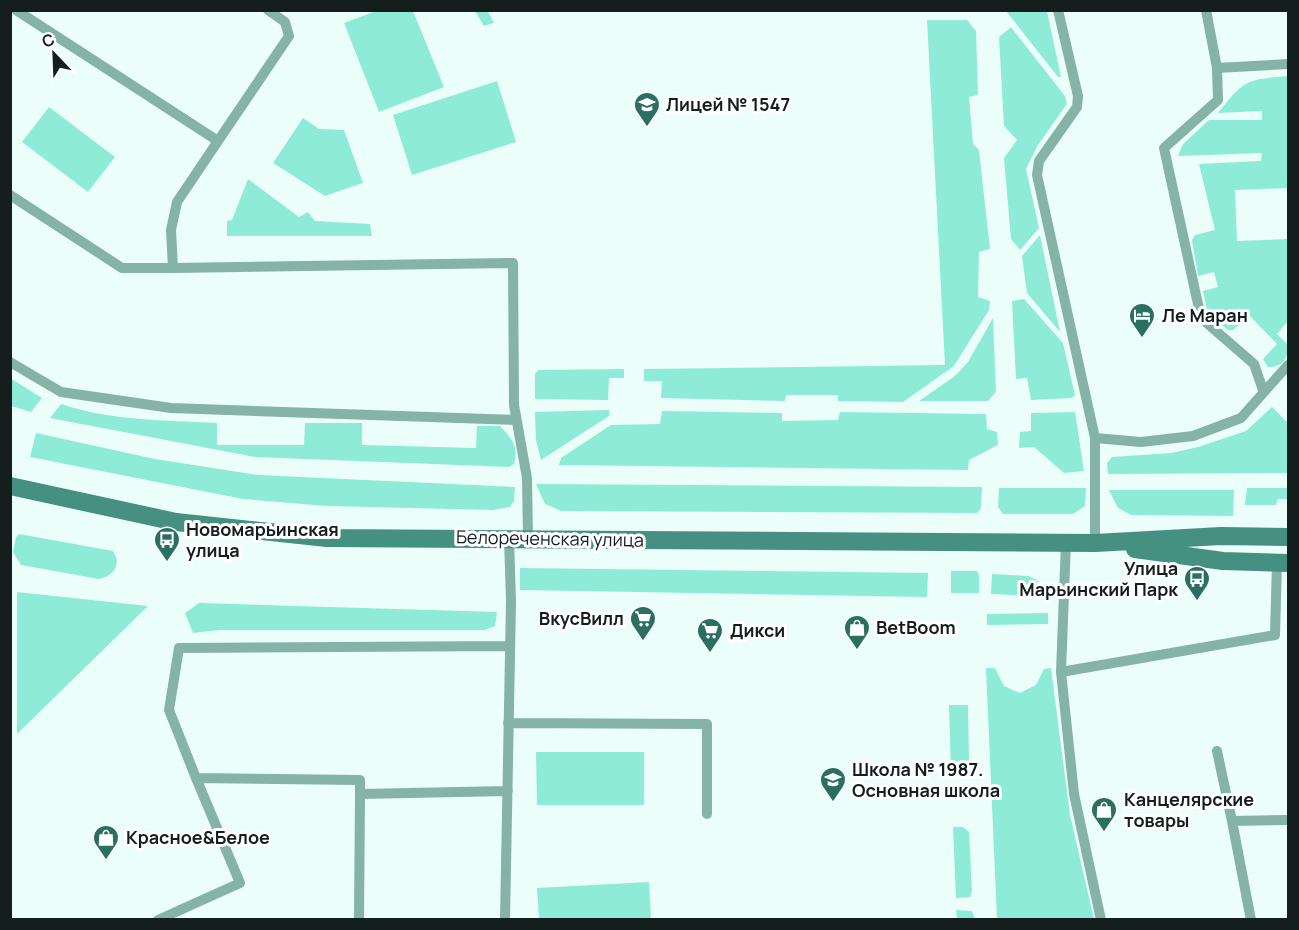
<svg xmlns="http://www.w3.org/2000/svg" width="1299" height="930" font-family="Manrope,sans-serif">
<rect width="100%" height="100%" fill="#ecfef9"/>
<!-- green -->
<path fill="#8eebd7" d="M376,11H413L444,87L379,112L344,23Z
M475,11H488L494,23L484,26Z
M1006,11H1047L1061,77H1058Z
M927,20H967L976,31L978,95L969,97L973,144L979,150L990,249L979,252L978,297L990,301L989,310L954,366L903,402L838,401V395H786L785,401L661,398L662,381H644V369L945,365Z
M1011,27L1065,96L1067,104L1038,145L1026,169L1039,228L1020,250L1011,239L1004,158L1017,140L1004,126L999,37Z
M1288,76V188L1235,190L1237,241L1288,239V321L1277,334L1288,345C1289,358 1281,368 1268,367L1263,359L1277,344L1249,315L1233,330H1228L1208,314L1203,291L1218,287L1214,272L1198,276L1192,240L1195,235L1215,230L1199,164L1261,161L1262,153L1178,156L1183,144L1209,120H1262V111L1218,113C1245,79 1246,80 1288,76Z
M497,81L516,142L412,175L393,115Z
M49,107L115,157L88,192L22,142Z
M303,118L319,129L344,130L363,183L325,196L273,163Z
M248,179L299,217L308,212L315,221L370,224L372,236H227V221L232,220Z
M1040,235L1060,332L1027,293L1022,256Z
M1024,299L1063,343L1075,395L1072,398L1031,400L1027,378L1016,379L1012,301Z
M993,318L996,392L988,401H919L955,376L968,362Z
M624,369V378H609L608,400L535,399V374L538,370Z
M10,378L42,398L31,412L11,406Z
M61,404C111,421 164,420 217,423V445H304L305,423H362V445L476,448L477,426H500C512,439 519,446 514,464L509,467L255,457L50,418Z
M1272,407L1288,423V473L1108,474L1107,463L1112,457L1172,453L1198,447L1246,431Z
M609,410V416L541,460L536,440L535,412Z
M662,411L782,413V421L838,420L840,412L986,414L987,429L997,432L998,445L969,460L968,470L559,465L561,458L611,425L660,424Z
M1075,412L1084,471L1064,473L1034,447L1019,448L1020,432L1031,431V413Z
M36,433L155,459L258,475L515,487L514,501L510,507L493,510L327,506L243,499L30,457Z
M536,484L982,487L981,508L977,513L561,511L545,504Z
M999,488H1086L1085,506L1073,514H1003L998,507Z
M1247,488H1288V499H1278L1276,505H1245Z
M1109,490H1234L1233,516L1131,515L1118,508Z
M19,534L113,551C122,563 114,577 99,579L21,565L13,552L16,537Z
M520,568L928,573L927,597L520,590Z
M951,571H977L979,575V593H951Z
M992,574L1028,576L1037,580L1040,592L1035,596L991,594Z
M17,592L148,606L17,734Z
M199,603L497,612L495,626L485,630H219L193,633L185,613Z
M1048,613V624L987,625V614Z
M986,668H995L1004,686L1020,693L1036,685L1044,669L1051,668L1070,815L1094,919H997Z
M949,705H968L969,760C966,770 962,773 951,775Z
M536,752H644V805H537Z
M953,827H963L969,832L972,891L970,897L956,898Z
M649,882L651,919H539L537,888Z
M956,910L972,911L975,919H957Z"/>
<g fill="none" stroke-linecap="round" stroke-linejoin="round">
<!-- lane -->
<path stroke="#85b3a8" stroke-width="10" d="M16,10L218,141L177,202L171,230L173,268L513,263L514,405L527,478L528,538
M1058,10L1078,96L1077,107L1039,161L1037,175L1095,438V543
M1206,10L1217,68L1218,100L1164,148L1201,318L1254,364L1263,390
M1217,68L1288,64
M218,141L289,36L285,22L268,10
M10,195L122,268H173
M10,362L61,392L171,408L515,420
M1095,438L1141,442L1193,436L1241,418L1288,365
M1066,542L1061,672L1074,794L1101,920
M1061,672L1275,635L1277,562
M508,723L707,724V814
M1217,751L1232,821
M360,794V780L196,778L169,710L179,648L509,646
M158,920L240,883L196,778
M359,920L360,794L508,791
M505,920L511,601L509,538
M1251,920L1232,821L1288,820"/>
<!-- secondary -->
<path stroke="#469081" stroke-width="18" d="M10,486L176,522L327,538L1095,543L1221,536L1288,537
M1135,549L1223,561L1288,563"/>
</g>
<!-- icons -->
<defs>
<symbol id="school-pin" viewBox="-11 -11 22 30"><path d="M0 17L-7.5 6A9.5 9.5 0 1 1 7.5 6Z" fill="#2b6f62" stroke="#fff"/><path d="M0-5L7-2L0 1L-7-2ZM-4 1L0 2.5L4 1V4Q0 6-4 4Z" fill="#fff"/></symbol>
<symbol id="hotel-pin" viewBox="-11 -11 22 30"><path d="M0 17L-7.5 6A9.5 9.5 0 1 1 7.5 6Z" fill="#2b6f62" stroke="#fff"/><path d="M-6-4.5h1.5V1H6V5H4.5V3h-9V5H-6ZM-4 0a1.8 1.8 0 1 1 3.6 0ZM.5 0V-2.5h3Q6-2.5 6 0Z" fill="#fff"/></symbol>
<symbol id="bus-pin" viewBox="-11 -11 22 30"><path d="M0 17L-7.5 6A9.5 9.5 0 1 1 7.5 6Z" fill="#2b6f62" stroke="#fff"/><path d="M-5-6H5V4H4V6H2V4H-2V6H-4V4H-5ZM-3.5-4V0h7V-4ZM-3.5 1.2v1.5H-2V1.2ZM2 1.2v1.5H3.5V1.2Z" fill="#fff"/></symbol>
<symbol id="supermarket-pin" viewBox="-11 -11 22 30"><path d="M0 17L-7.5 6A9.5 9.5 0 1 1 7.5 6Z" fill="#2b6f62" stroke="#fff"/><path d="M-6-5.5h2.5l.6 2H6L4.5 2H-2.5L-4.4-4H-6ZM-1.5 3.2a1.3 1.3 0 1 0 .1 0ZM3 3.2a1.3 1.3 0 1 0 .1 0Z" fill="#fff"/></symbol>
<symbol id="shop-pin" viewBox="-11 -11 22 30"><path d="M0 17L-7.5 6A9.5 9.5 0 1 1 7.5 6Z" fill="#2b6f62" stroke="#fff"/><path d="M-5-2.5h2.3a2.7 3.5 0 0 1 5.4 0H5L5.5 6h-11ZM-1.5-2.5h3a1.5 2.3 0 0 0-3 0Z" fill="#fff"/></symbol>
</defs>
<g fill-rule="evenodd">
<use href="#school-pin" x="632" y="90" width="30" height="40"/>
<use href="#hotel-pin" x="1127" y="301" width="30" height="40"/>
<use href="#bus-pin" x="152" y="525" width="30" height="40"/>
<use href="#bus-pin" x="1182" y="564" width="30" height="40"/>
<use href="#supermarket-pin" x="628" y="604" width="30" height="40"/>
<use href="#shop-pin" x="842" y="613" width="30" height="40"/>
<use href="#supermarket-pin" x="695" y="616" width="30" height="40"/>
<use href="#school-pin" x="818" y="765" width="30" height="40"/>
<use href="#shop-pin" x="1089" y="795" width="30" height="40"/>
<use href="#shop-pin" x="91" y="823" width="30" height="40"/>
</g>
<g text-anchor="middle" stroke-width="6" stroke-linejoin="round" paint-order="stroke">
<!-- poi labels -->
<g font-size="18" font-weight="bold" fill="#141f1d" stroke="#fff" text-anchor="start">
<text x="666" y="111">Лицей № 1547</text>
<text x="1162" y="322">Ле Маран</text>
<text x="186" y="536">Новомарьинская<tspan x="186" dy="21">улица</tspan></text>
<text x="1178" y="575" text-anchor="end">Улица<tspan x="1178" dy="21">Марьинский Парк</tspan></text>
<text x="624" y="625" text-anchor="end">ВкусВилл</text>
<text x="876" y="634">BetBoom</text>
<text x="730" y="637">Дикси</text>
<text x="852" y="776">Школа № 1987.<tspan x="852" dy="21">Основная школа</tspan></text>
<text x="1124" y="806">Канцелярские<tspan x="1124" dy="21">товары</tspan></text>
<text x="126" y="844">Красное&amp;Белое</text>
</g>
<!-- street labels -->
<g font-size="18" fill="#141f1d" stroke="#fff">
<text transform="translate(550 539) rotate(1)" y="6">Белореченская улица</text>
</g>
</g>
<!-- border -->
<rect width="1299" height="930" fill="none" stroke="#141f1d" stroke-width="24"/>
<!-- north arrow -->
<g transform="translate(54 54) rotate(337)" stroke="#ffffff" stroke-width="4.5" paint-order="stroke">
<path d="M0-4.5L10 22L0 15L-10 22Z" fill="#141f1d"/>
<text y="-9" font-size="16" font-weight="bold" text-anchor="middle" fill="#141f1d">С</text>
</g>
</svg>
